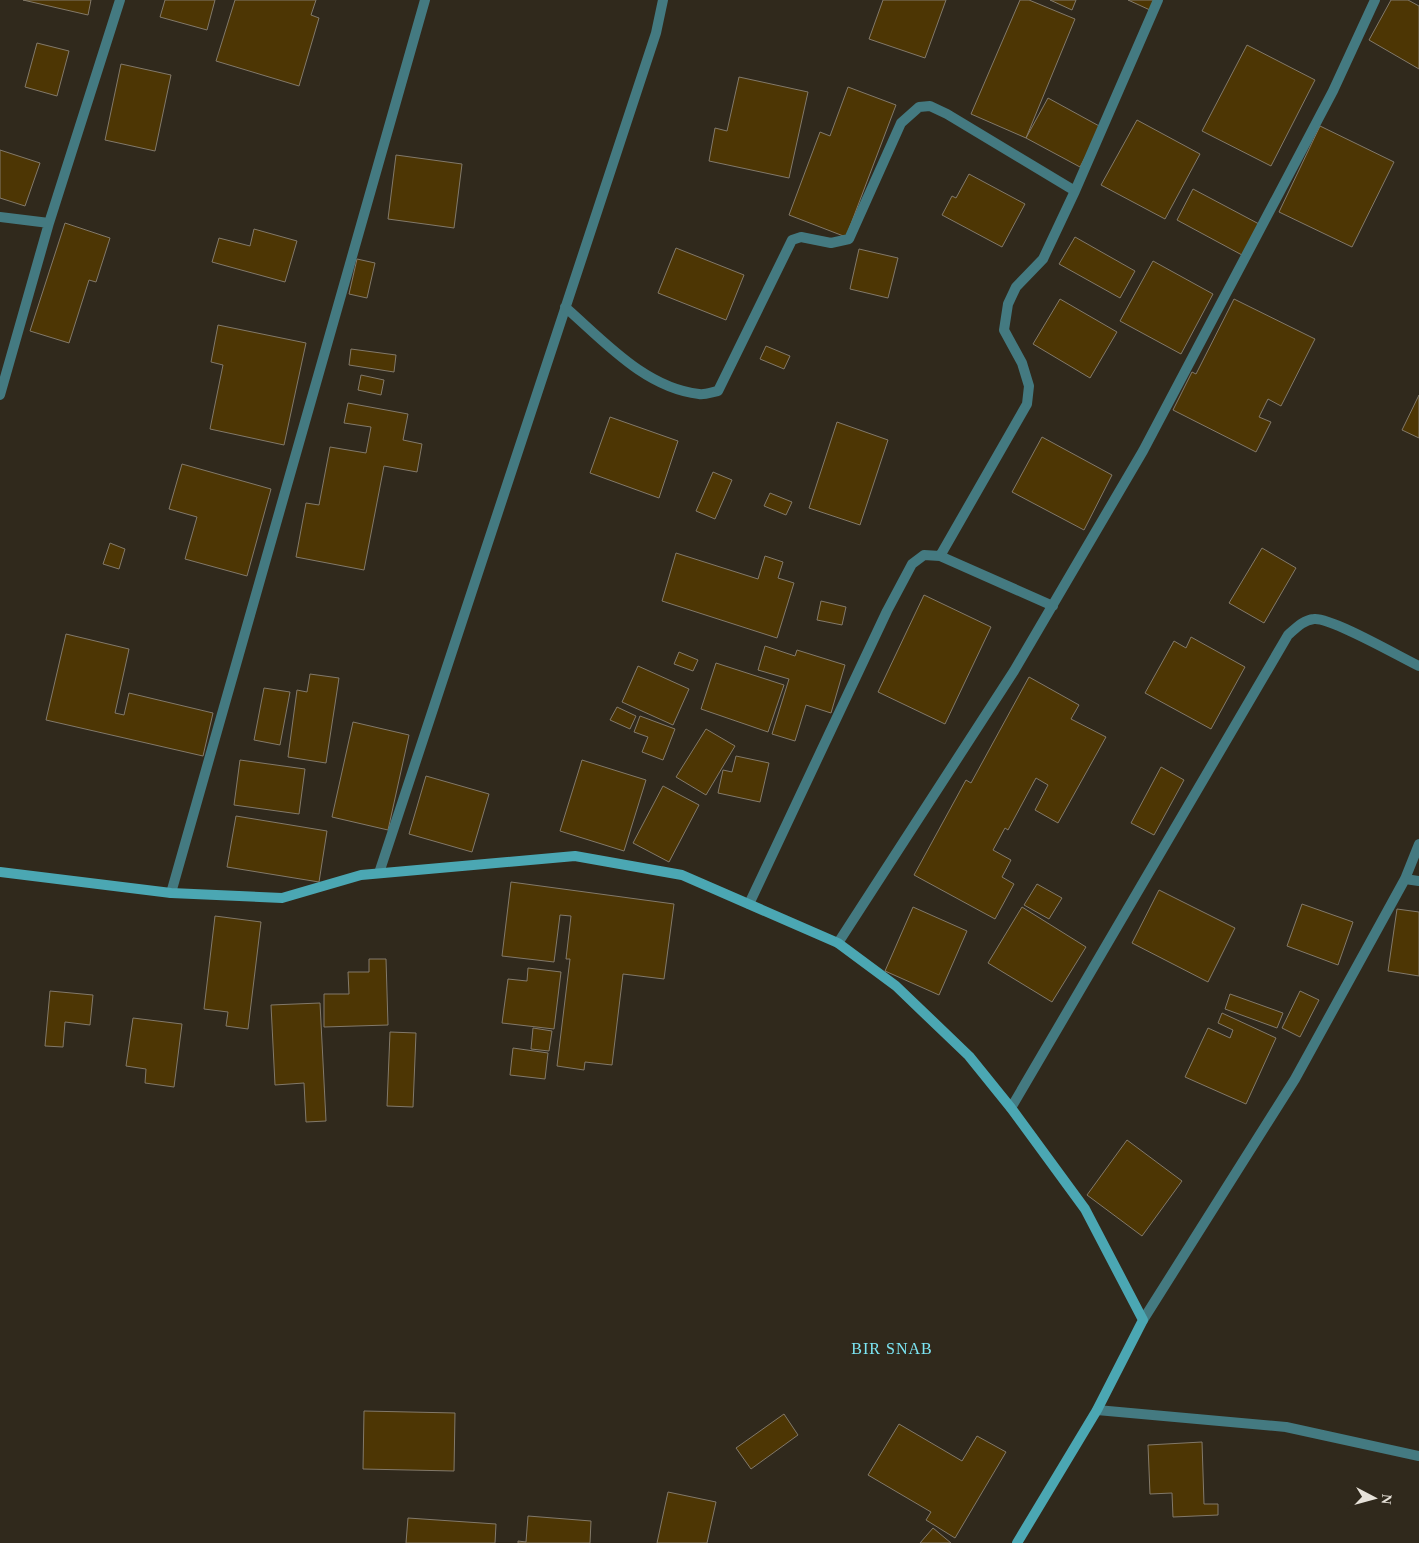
<svg xmlns="http://www.w3.org/2000/svg" width="1419" height="1543" font-family="'Times New Roman',serif">
<rect width="100%" height="100%" fill="#30291c"/>
<!-- building -->
<path fill="#4d3604" stroke="#82796a" d="M23,0H91L88,15Z
M165,0H215L207,30L160,17Z
M235,0H316L311,15L319,18L299,86L216,61Z
M883,0H946L925,58L869,39Z
M1020,0H1029L1075,19L1026,138L971,114Z
M1050,0H1076L1072,10Z
M1128,0H1154L1150,10Z
M1391,0H1408L1419,6V69L1369,40Z
M37,43L69,51L57,96L25,87Z
M1247,45L1315,80L1271,166L1202,131Z
M121,64L171,75L155,151L105,140Z
M739,77L808,92L789,178L709,161L715,128L727,131Z
M848,87L896,105L846,237L789,215L820,132L830,136Z
M1048,98L1101,127L1080,167L1026,138Z
M1137,120L1200,154L1165,219L1101,185Z
M1320,126L1394,162L1352,247L1279,212Z
M0,150L40,163L25,206L0,198Z
M396,155L462,164L454,228L388,219Z
M969,174L1025,204L1002,247L942,215L952,196L956,198Z
M1193,189L1259,224L1242,255L1177,220Z
M65,223L110,238L96,282L89,280L69,343L30,331Z
M254,229L297,241L285,282L212,262L219,238L250,246Z
M1075,237L1135,271L1120,298L1059,264Z
M676,248L744,275L726,320L658,293Z
M859,249L898,258L888,298L850,289Z
M357,259L375,263L367,298L349,294Z
M1153,261L1213,294L1181,354L1120,321Z
M1060,299L1117,332L1090,378L1033,344Z
M1234,299L1315,339L1281,406L1268,399L1259,417L1271,422L1256,452L1173,410L1192,372L1196,374Z
M218,325L306,343L284,445L210,429L223,365L211,362Z
M766,346L790,356L784,369L760,359Z
M351,349L396,355L394,372L349,365Z
M361,375L384,380L381,395L358,390Z
M1419,395V438L1402,430Z
M348,403L408,414L403,440L422,444L417,472L384,466L364,570L296,557L306,503L319,505L330,447L366,453L371,427L344,423Z
M610,417L678,441L659,498L590,473Z
M837,422L888,440L860,525L809,508Z
M1042,437L1112,475L1084,530L1012,492Z
M182,464L271,489L247,576L185,559L197,517L169,509Z
M713,472L732,480L715,519L696,511Z
M770,493L792,502L786,515L764,506Z
M110,543L125,549L119,569L103,564Z
M1262,548L1296,568L1264,623L1229,603Z
M676,553L758,579L765,556L783,562L778,578L794,583L777,638L662,601Z
M924,595L991,627L945,724L878,692Z
M821,601L846,607L842,625L817,620Z
M66,634L129,649L115,713L124,715L129,693L213,713L203,756L46,720Z
M1191,637L1245,667L1211,729L1145,693L1174,641L1186,648Z
M765,646L795,656L797,650L845,665L831,713L806,705L795,741L772,734L789,679L758,670Z
M679,652L698,660L693,671L674,664Z
M716,663L784,685L768,732L701,709Z
M638,666L689,689L673,725L622,702Z
M310,674L339,678L326,763L288,757L297,690L307,692Z
M1029,677L1079,705L1071,719L1106,737L1058,823L1035,810L1048,785L1036,778L1008,830L1005,828L993,850L1011,860L1002,877L1014,884L995,919L914,875L966,780L971,783Z
M264,688L290,692L280,745L254,740Z
M617,707L636,716L630,729L610,720Z
M640,716L675,729L663,760L642,752L648,737L634,732Z
M353,722L409,735L388,830L332,817Z
M706,729L735,746L706,795L676,777Z
M736,756L769,763L760,802L718,793L723,770L732,772Z
M240,760L305,769L299,814L234,805Z
M582,760L646,780L624,851L560,831Z
M1161,767L1184,780L1154,835L1131,823Z
M426,776L489,794L472,852L409,834Z
M663,786L699,805L669,862L633,843Z
M236,816L327,831L319,882L227,867Z
M511,882L674,904L664,979L623,974L612,1065L585,1062L584,1070L557,1066L570,959H566L571,916L560,915L554,962L502,956Z
M1037,884L1062,898L1049,919L1024,905Z
M1159,890L1235,928L1208,982L1132,943Z
M1302,904L1353,922L1338,965L1287,946Z
M913,907L967,931L939,995L885,971Z
M1022,907L1086,947L1052,1002L988,963Z
M1397,909L1419,912V976L1388,971Z
M215,916L261,922L248,1029L226,1026L228,1012L204,1009Z
M369,959H386L388,1025L324,1027V994H349L348,972H369Z
M528,968L561,972L554,1029L502,1023L508,979L527,981Z
M50,991L93,995L90,1025L65,1022L63,1047L45,1046Z
M1300,991L1319,1000L1300,1037L1282,1028Z
M1230,994L1283,1013L1277,1028L1225,1009Z
M320,1003L326,1121L306,1122L304,1083L275,1085L271,1005Z
M1222,1013L1276,1038L1246,1104L1185,1077L1208,1028L1230,1038L1233,1030L1218,1023Z
M133,1018L182,1024L174,1087L145,1083L146,1069L126,1066Z
M533,1028L552,1031L549,1051L531,1049Z
M390,1032L416,1033L413,1107L387,1106Z
M513,1048L548,1053L545,1079L510,1075Z
M1127,1140L1182,1181L1142,1236L1087,1195Z
M364,1411L455,1413L454,1471L363,1469Z
M784,1414L798,1435L751,1469L736,1448Z
M899,1424L962,1461L977,1436L1006,1452L955,1538L926,1520L931,1512L868,1475Z
M1202,1442L1204,1504H1218V1515L1173,1517L1172,1493L1150,1494L1148,1445Z
M668,1492L716,1502L707,1543H657Z
M528,1516L591,1521L590,1543H518V1541L526,1542Z
M408,1518L496,1524L495,1543H406Z
M933,1528L951,1543H920Z"/>
<g fill="none" stroke-linecap="round" stroke-linejoin="round">
<!-- street -->
<path stroke="#447a81" stroke-width="10" d="M0,217L49,223
M565,307C604,341 645,388 699,394C705,395 712,392 718,391L792,240L801,237L831,243L849,239L901,123L919,107L930,106L947,114L1075,191
M0,395L49,223L120,0
M940,556L1027,404L1029,386L1022,363L1004,330L1008,304L1016,287L1043,259L1075,191L1158,0
M379,873L656,33L663,0
M1405,879L1419,881
M171,893L425,0
M749,904L887,611L912,564L924,555L940,556L1053,606
M838,943L1014,671L1143,451L1333,91L1375,0
M1011,1108L1288,635C1296,628 1303,620 1314,619C1331,617 1400,657 1419,666
M1143,1320L1295,1079L1405,879L1419,844
M1097,1410L1286,1427L1419,1456"/>
<!-- secondary -->
<path stroke="#4ba7b3" stroke-width="10" d="M0,872L171,893L282,898L361,875L575,856L682,875L838,943L896,986L969,1056L1011,1108L1085,1209L1143,1320L1097,1410L1017,1543"/>
</g>
<g text-anchor="middle" stroke-width="5" stroke-linejoin="round" paint-order="stroke">
<!-- quarter labels -->
<g font-size="16" letter-spacing="1" fill="#7ce6f4" stroke="#30291c">
<text x="892" y="1354">BIR SNAB</text>
</g>
</g>
<!-- north arrow -->
<g transform="translate(1374 1498) rotate(96)" stroke="#30291c" stroke-width="4" paint-order="stroke">
<path d="M0-4L9 19L0 12L-9 19Z" fill="#e7e2d9"/>
<text y="-8" font-size="14" font-weight="bold" text-anchor="middle" fill="#e7e2d9">N</text>
</g>
</svg>
